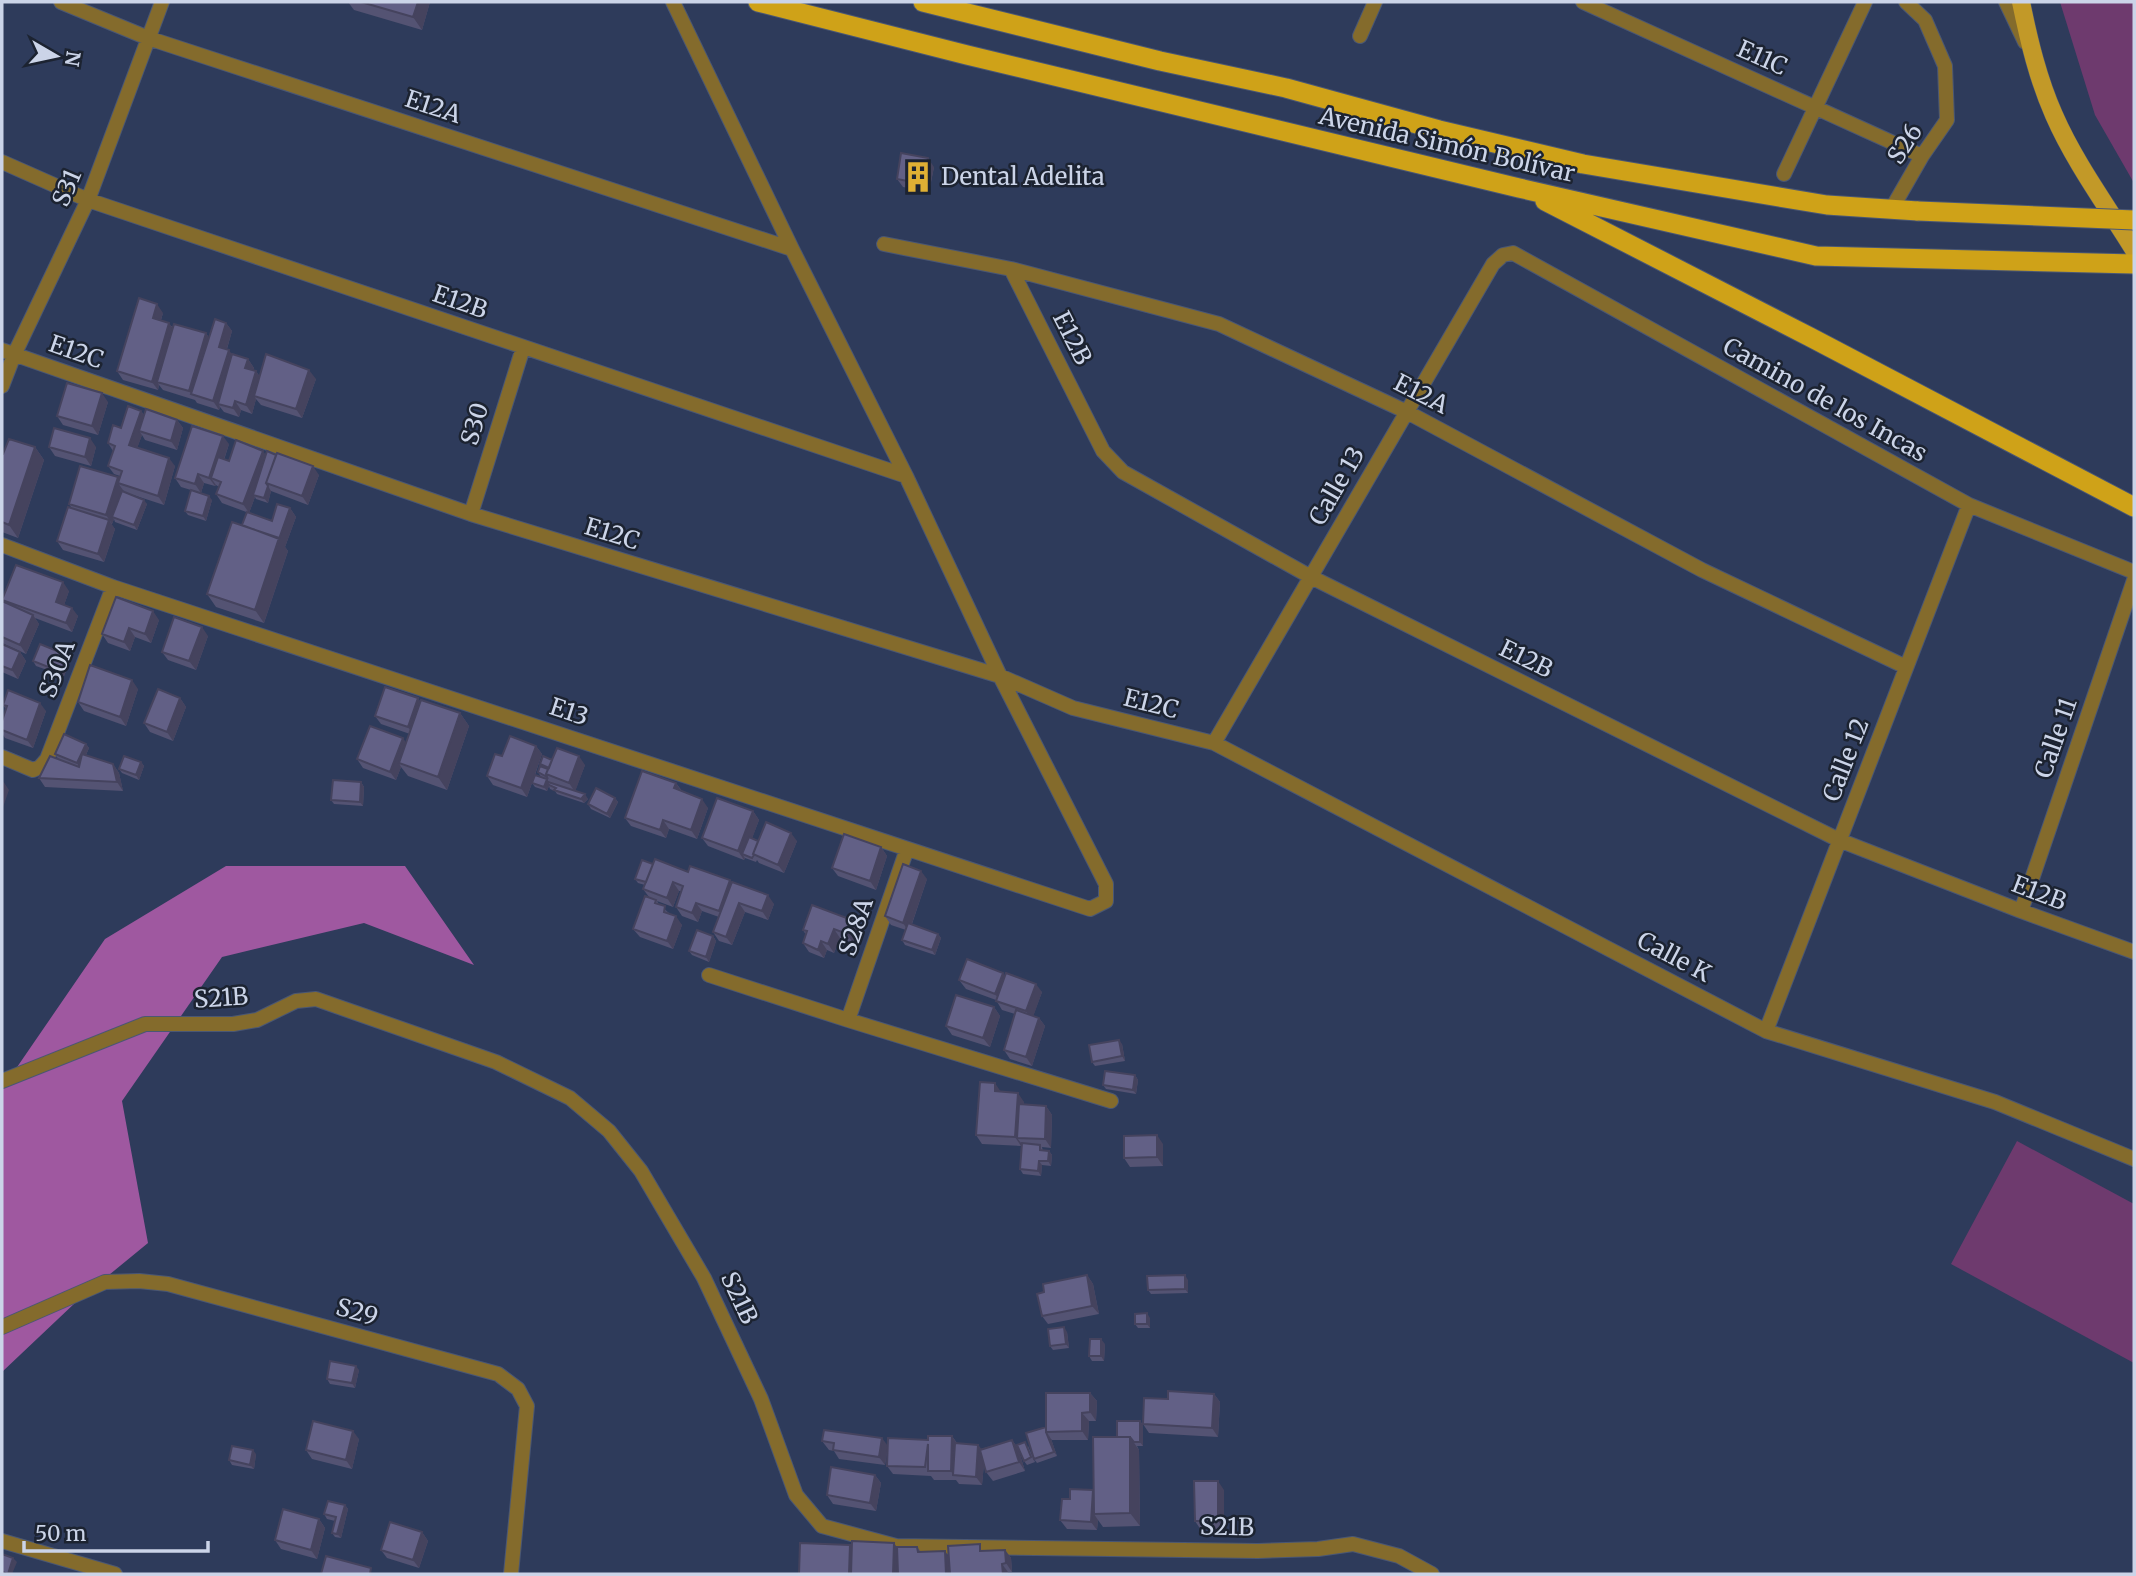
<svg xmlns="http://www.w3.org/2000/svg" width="2136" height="1576" font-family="Merriweather,serif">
<rect width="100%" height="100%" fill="#2e3b5b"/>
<!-- green -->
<path fill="#6e3a6e" d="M2060,2H2134V183L2095,115Z
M2017,1141L2134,1204V1363L1951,1264Z"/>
<!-- forest -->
<path fill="#9f58a0" d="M226,866H405L474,965L364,923L222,957L122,1101L148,1243L76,1302L2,1372V1089L105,939Z"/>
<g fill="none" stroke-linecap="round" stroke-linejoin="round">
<defs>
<path id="minor" d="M61,2L148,38L792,249
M1583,2L1922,156
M2006,2L2025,42
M1360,36L1375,2
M2,162L88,200L906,476
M1784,174L1865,2
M1891,210L1922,156L1947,120L1945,66L1925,20L1906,2
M884,244L1011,269L1219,324L1407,412L1702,570L1906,667
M1011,269L1103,451L1123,472L1311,577L1839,840L2021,911L2134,952
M2,350L471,514L1000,676L1073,708L1214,743L1766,1031L1995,1102L2134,1159
M2,386L14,355L88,200L162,2
M471,514L523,348
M2,545L113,587L1090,909L1106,901V884L1000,676L906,476L792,249L673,2
M1214,743L1493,264L1503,255L1513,253L1969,505L2134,572
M2,757L33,770L40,767L47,759L113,587
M2021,911L2134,580
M709,975L848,1020L1111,1101
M848,1020L907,849
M1766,1031L1969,505
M2,1081L145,1024H233L257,1020L296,1001L316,999L496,1062L570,1098L609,1131L641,1171L704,1278L761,1399L796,1495L822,1526L896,1546L1258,1551L1318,1549L1353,1544L1399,1556L1432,1574
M2,1327L105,1282L139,1281L168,1284L498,1374L518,1389L527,1406L511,1574
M2,1541L115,1574"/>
<path id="primary" d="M2021,2C2029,41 2038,79 2054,115C2075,163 2107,206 2134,250"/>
<path id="trunk" d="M758,2L967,55L1519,188L1816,256L2134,264
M923,2L1160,61L1286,88L1439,130L1583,164L1827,205L1918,211
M1545,201L1810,337L2134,507"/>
</defs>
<!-- minor casing -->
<use href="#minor" stroke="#4a5774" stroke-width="16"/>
<!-- primary casing -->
<use href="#primary" stroke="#4a5774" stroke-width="19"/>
<!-- trunk casing -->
<use href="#trunk" stroke="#4a5774" stroke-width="21"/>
<!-- minor -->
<use href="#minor" stroke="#846b2c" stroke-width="14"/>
<!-- primary -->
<use href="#primary" stroke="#c29928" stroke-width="18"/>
<!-- trunk -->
<use href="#trunk" stroke="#cfa218" stroke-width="19"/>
<defs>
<path id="trunk-bridge" d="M1918,211L2134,220"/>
</defs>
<!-- trunk-bridge casing -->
<use href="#trunk-bridge" stroke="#4a5774" stroke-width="21" stroke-linecap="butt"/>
<!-- trunk-bridge -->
<use href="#trunk-bridge" stroke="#cfa218" stroke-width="19"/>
</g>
<!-- wall -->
<path fill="#545373" d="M348,2H430L422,30L354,10Z
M934,167L929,192L903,187L897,179Z
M163,313L161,320L173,327L206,333L209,338L226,323L232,331L227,349L232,355L248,359L254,368L253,370L256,371L260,377L316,379L302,418L261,405L256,399L252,414L241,410L239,417L224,412L220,407L219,410L197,403L195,400L163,390L159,385L158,390L123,380L117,371Z
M108,402L98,435L63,425L57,416Z
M141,411L144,415L177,420L183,428L177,450L145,440L142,435L137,448L175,466L164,505L124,492L123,490L122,492L147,504L137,530L115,522L114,519L112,524H111L115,529L104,562L63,550L57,541L72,509L69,504L119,480L120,476L114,474L108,466L113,451L108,443L121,428Z
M229,444L224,460L229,461L266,455L319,475L308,505L271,491L268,503L256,499L255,497L249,513L222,503L216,494L219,487L216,485L215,486L204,483L201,493L181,487L175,478Z
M35,447L44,460L18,538L2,532V454Z
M49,447H96L91,466L55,456Z
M212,500L206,521L188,515L185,511Z
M290,508L296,517L285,547L288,551L264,623L216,607L207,594L242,525L272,521Z
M69,591L64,605L78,616L72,632L35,618L39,624L26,654L2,643V601L4,602L2,600Z
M159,620L151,643L135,637L130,651L108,643L102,634Z
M208,636L196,670L168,660L162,652Z
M2,644L20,652L26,661L18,679L2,672Z
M71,659L64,676L36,666L33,661Z
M138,689L126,726L84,711L78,702Z
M180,698L186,707L173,741L150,732L144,723Z
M418,698L420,702L460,713L469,726L447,790L408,776L401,767L396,780L363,768L357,759L406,743L410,734L381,724L375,716Z
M3,705L46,711L33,748L5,738L2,733V721L6,709Z
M86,744L89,748L86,755L113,764L119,773L123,791L45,787L39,778L58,759L55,754Z
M536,746L542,754L533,781L541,777L538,772L542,766L540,764L552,760L585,765L575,791L588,799L584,803L557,794L555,791L550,789L549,786L547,791L535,787L532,783L527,797L493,785L487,776L502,756Z
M141,762L144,766L139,780L122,773L119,769Z
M361,782L364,787L363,806L334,804L331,800Z
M676,783L682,791L708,808L697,839L669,829L666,838L631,826L625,818Z
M615,798L618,802L610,818L591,809L588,804Z
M753,811L759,820L752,838L758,841H797L784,873L759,863L757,860L756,862L745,858L744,860L708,846L702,838Z
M881,847L887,856L876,890L838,876L832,868Z
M653,864L732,883L774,904L768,920L745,912L732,945L719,941L713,932L719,917L702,911L698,922L682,916L676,907L681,891H679L673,907L657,901L659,904L682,925L673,949L640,937L633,929L649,897L643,889L645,885L638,883L635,879Z
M927,879L912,924L938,934L941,938L935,955L905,945L902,940L906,930L891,925L885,916Z
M858,929L853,943L840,938L834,953L827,950L824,958L809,952L803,943L806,935L803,930Z
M713,936L716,941L709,962L692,955L689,951Z
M1005,975L1042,992L1033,1016L1039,1018L1045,1026L1032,1066L1010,1059L1004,1050L1015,1014L1002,1010L996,1000L966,989L959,980Z
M994,1007L1000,1016L990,1047L952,1035L946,1026Z
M1122,1044L1125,1061L1095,1066L1092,1062Z
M1135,1075L1138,1080L1136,1094L1106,1089L1103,1085Z
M1001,1092L1024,1102V1104L1046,1106L1052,1115L1051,1148L1042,1147L1043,1151H1049L1052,1155L1051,1166L1042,1165L1041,1176L1023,1174L1020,1169L1021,1146L982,1144L976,1135Z
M1163,1144V1166L1130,1167L1124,1158Z
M1087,1275L1093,1284L1099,1314L1048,1324L1042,1316L1044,1292Z
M1188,1280V1293L1151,1294L1148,1290Z
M1150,1318V1328H1138L1135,1324Z
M1067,1332L1069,1348L1053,1350L1050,1346Z
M1105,1344L1104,1361H1092L1089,1356Z
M359,1370L355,1388L330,1384L327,1379Z
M1090,1393L1097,1401L1096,1421H1089L1088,1440H1052L1051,1439L1057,1456L1037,1463L1034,1459L1046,1427Z
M1214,1394L1220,1402L1218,1437L1149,1433L1143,1424L1168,1399Z
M1140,1421L1143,1425V1446H1137L1139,1450L1140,1526L1103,1527L1098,1520L1097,1530L1067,1529L1060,1520L1070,1499L1093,1491L1117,1437Z
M952,1436L957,1443L978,1445L981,1449L1012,1440L1018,1448L1025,1471L993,1481L986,1472L984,1463L982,1485L959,1484L956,1480H934L931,1476L893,1474L887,1466L888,1447L885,1465L839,1459L834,1451L829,1450L822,1441L888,1446Z
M359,1439L352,1469L312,1459L306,1450Z
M1028,1446L1035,1462L1027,1465L1024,1461Z
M256,1454L254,1469L232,1465L229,1460Z
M875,1475L881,1483L876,1511L833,1504L827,1495Z
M1224,1490V1529L1201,1530L1195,1521Z
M345,1505L348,1509L341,1538L335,1537L332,1533L335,1521L327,1519L324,1514Z
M319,1519L325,1528L317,1559L281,1549L275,1540Z
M422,1532L428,1541L419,1568L387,1558L381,1550Z
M850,1545L852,1547H917L921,1552L949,1556L1005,1550L1011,1558L1012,1572H1008V1574H799Z"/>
<!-- shaded-wall -->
<path fill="#45435e" d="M418,2H430L422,30L413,17Z
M928,158L934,167L929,192L923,184Z
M157,304L163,313L159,326L153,318Z
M169,323L175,331L157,382L159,385L158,390L152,382Z
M226,323L232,331L225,355L219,347Z
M206,333L212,342L192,394L189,391Z
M229,350L235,359L218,404L220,407L219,410L213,401Z
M248,359L254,368L251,377L245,368Z
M309,370L316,379L302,418L296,409Z
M256,371L262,380L254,396L256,399L252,414L246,405Z
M102,393L108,402L98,435L92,426Z
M235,401L241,410L239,417L233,408Z
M141,411L147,419L139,431L142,435L135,454L129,445Z
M177,420L183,428L177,450L171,441Z
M223,436L229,444L217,480L211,478L216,485L215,486L209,478Z
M90,438L96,447L91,466L85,457Z
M35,447L44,460L18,538L9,525Z
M263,451L269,459L253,495L255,497L249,513L243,504Z
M169,458L175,466L164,505L158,496Z
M313,466L319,475L308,505L302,496Z
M198,474L204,483L201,493L195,484Z
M118,477L123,485L118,483L123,490L114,518L112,517L114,519L112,524L106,515Z
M268,486L271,491L268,503L264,498Z
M209,496L212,500L206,521L203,516Z
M144,500L147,504L137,530L134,525Z
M290,508L296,517L285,547L288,551L264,623L255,610Z
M109,520L115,529L104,562L98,554Z
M63,582L69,591L62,611L56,602Z
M72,608L78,616L72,632L66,623Z
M153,611L159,620L151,643L145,634Z
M33,615L39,624L26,654L20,645Z
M202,627L208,636L196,670L189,661Z
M129,628L135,637L130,651L124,642Z
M20,652L26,661L18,679L12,670Z
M67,655L71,659L64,676L61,672Z
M132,680L138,689L126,726L120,717Z
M180,698L186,707L173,741L167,732Z
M418,698L424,707L414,735L408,727Z
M40,703L46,711L33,748L27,740Z
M460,713L469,726L447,790L438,777Z
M403,738L409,747L399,763L401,767L396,780L390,772Z
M86,744L89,748L80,768L77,763Z
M536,746L542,754L527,797L521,788Z
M579,756L585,765L575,792L569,783Z
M141,762L144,766L139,780L136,775Z
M113,764L119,773L123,791L117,782Z
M547,779L550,784H547L549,786L547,791L544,787Z
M3,781L9,790L2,810V784Z
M361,782L364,787L363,806L360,802Z
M676,783L682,792L674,788Z
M585,794L588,799L584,803L581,799Z
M615,798L618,802L610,818L607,814Z
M702,799L708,808L697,839L691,830Z
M753,811L759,820L746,855L742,854L745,858L744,860L738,851Z
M663,820L669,829L666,838L660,830Z
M791,833L797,841L784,873L778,865Z
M881,847L887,856L876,890L870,881Z
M921,871L927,879L909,932L903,923Z
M730,880L736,889L726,920L719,911Z
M673,882L679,891L673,907L667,898Z
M768,895L774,904L768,920L762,911Z
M696,903L702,911L698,922L692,913Z
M739,903L745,912L732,945L726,937Z
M676,916L682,925L673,949L667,941Z
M852,920L858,929L853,943L847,934Z
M834,929L840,938L834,953L828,944Z
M938,934L941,938L935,955L932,950Z
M713,936L716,941L709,962L706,957Z
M821,941L827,950L824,958L818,950Z
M1003,973L1009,981L1002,1003L995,994Z
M1036,984L1042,992L1032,1020L1026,1011Z
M994,1007L1000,1016L990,1047L983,1038Z
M1039,1018L1045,1026L1032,1066L1026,1057Z
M1119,1040L1122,1044L1125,1061L1122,1056Z
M1135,1075L1138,1080L1136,1094L1133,1090Z
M995,1083L1001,1092L995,1091Z
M1018,1093L1024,1102L1022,1138H1017L1022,1144L1021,1146L1015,1137Z
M1046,1106L1052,1115L1051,1148L1045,1139Z
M1157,1135L1163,1144V1166L1157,1157Z
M1049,1151L1052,1155L1051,1166L1048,1161Z
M1039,1161L1042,1165L1041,1176L1038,1171Z
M1087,1275L1093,1284L1099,1314L1092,1306Z
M1185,1275L1188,1280V1293L1185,1289Z
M1147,1313L1150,1318V1328L1147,1324Z
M1064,1327L1067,1332L1069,1348L1066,1344Z
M1101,1339L1105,1344L1104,1361L1101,1356Z
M356,1366L359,1370L355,1388L352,1383Z
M1090,1393L1097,1401L1096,1421L1090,1412Z
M1214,1394L1220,1402L1218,1437L1212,1428Z
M1082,1413L1089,1421L1088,1440L1082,1431Z
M1140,1421L1143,1425V1446L1140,1442Z
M353,1431L359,1439L352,1469L346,1460Z
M1048,1434L1051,1439L1057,1456L1054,1452Z
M952,1436L958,1445L953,1475L951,1471Z
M1130,1437L1139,1450L1140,1526L1130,1513Z
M882,1438L888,1446L885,1465L879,1457Z
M1012,1440L1018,1448L1025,1471L1019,1462Z
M978,1445L985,1453L982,1485L976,1477Z
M253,1450L256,1454L254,1469L250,1465Z
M875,1475L881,1483L876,1511L870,1503Z
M1218,1481L1224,1490V1529L1218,1521Z
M1093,1490L1094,1514L1098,1520L1097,1530L1091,1522Z
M345,1505L348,1509L341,1538L337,1534Z
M319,1519L325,1528L317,1559L311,1550Z
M422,1532L428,1541L419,1568L413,1560Z
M894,1543L900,1552L899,1574H893Z
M850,1545L856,1553L855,1574H849Z
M1005,1550L1011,1558L1012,1572L1006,1563Z
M945,1551L951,1560L952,1574H946Z
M13,1558L17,1562L12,1574H8Z
M1002,1564L1008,1572V1574H1003Z"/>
<!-- building -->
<path fill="#626086" stroke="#45435e" stroke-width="2" d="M361,2H418L413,17Z
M901,153L928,158L923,184L897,179Z
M139,298L157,304L153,318L169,323L152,382L117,371Z
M215,319L226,323L219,347L229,350L213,401L191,394Z
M174,324L206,333L189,391L157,382Z
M232,354L248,359L245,368L256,371L246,405L235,401L233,408L218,404Z
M266,354L309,370L296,409L254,396Z
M67,383L102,393L92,426L57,416Z
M128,406L141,411L129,445L169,458L158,496L118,483L122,471L108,466L115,446L108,443L113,425L121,428Z
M146,409L177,420L171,441L139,431Z
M192,426L223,436L209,478L198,474L195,484L175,478Z
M54,428L90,438L85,457L49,447Z
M9,439L35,447L9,525L2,522V454H3Z
M236,440L263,451L243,504L216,494L221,482L211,478L218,457L229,461Z
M267,451L276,455L266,483L268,486L264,498L253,495Z
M277,453L313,466L302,496L266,483Z
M80,466L118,477L106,515L69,504Z
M191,490L209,496L203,516L185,511Z
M122,491L144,500L134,525L112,517Z
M277,504L290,508L279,539L242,525L247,512L272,521Z
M68,507L109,520L98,554L57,541Z
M232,522L279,538L255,610L207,594Z
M16,565L63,582L56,602L72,608L66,623L2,600Z
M116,597L153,611L145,634L129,628L124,642L102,634Z
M2,601L33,615L20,645L2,637Z
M174,617L202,627L189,661L162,652Z
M2,644L20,652L12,670L2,666Z
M40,644L67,655L61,672L33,661Z
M90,665L132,680L120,717L78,702Z
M385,687L418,698L408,727L375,716Z
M158,689L180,698L167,732L144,723Z
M8,690L40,703L27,740L2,730V721L7,706L3,705Z
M421,700L460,713L438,777L399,763Z
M370,726L403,738L390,772L357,759Z
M64,734L86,744L77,763L55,754Z
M510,736L536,746L521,788L487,776L495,754L502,756Z
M557,748L579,756L569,783L546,774Z
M82,754L113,764L117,782L39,778L50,756L79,767Z
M124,756L141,762L136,775L119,769Z
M543,756L552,760L549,768L540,764Z
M540,766L548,769L546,774L547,777L538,772Z
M642,771L676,783L674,788L702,799L691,830L663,820L660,830L625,818Z
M535,775L547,779L544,787L532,783Z
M333,780L361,782L360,802L331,800Z
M548,782L585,794L581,799L554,790L556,788L547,784Z
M596,788L615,798L607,814L588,804Z
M717,798L753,811L738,851L702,838Z
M766,822L791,833L778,865L753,854Z
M844,834L881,847L870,881L832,868Z
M749,837L758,841L753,854L754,855L752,858L742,854Z
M655,859L688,872L690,866L730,880L719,911L696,903L692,913L676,907L683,886L673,882L667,898L643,889Z
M642,860L653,864L646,882L635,879Z
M903,864L921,871L903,923L885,916Z
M732,882L768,895L762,911L739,903L726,937L713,932Z
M645,896L656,900L655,903L665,906L664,912L676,916L667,941L633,929Z
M812,905L852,920L847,934L834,929L828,944L821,941L818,950L803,943L807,931L803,930Z
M908,923L938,934L932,950L902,940Z
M697,930L713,936L706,957L689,951Z
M967,959L1003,973L995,994L959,980Z
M1006,973L1036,984L1026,1011L996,1001Z
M956,995L994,1007L983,1038L946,1026Z
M1016,1010L1039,1018L1026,1057L1004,1050Z
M1119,1040L1122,1056L1092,1062L1089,1045Z
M1105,1071L1135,1075L1133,1090L1103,1085Z
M980,1082L995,1083V1091L1018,1093L1015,1137L976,1135Z
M1019,1104L1046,1106L1045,1139L1017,1138Z
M1157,1135V1157L1124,1158V1136Z
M1022,1143L1040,1145V1150L1049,1151L1048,1161H1039L1038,1171L1020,1169Z
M1087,1275L1092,1306L1042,1316L1037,1294L1044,1292L1043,1284Z
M1185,1275V1289L1148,1290L1147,1276Z
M1147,1313V1324H1135V1314Z
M1064,1327L1066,1344L1050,1346L1048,1329Z
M1090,1339H1101V1356H1089Z
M330,1361L356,1366L352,1383L327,1379Z
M1168,1391L1214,1394L1212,1428L1143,1424L1144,1398L1168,1399Z
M1046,1393H1090V1412L1082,1413V1431L1046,1432Z
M313,1421L353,1431L346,1460L306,1450Z
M1117,1421H1140V1442H1134L1130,1437H1117Z
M1046,1427V1432L1054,1452L1034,1459L1026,1433Z
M824,1430L882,1438L879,1457L833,1450L834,1443L822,1441Z
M928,1436H952L951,1471H928V1444L925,1467L887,1466L888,1438L928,1440Z
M1093,1437H1130V1513L1094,1514Z
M1012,1440L1019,1462L986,1472L980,1450Z
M1025,1442L1031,1457L1024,1461L1017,1445Z
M955,1443L978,1445L976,1477L953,1475Z
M232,1446L253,1450L250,1465L229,1460Z
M831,1467L875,1475L870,1503L827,1495Z
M1194,1481H1218V1521H1195Z
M1070,1489L1093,1490L1091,1522L1060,1520L1062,1499H1070Z
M328,1501L345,1505L337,1534L332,1533L336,1517L324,1514Z
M283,1509L319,1519L311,1550L275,1540Z
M390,1522L422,1532L413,1560L381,1550Z
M852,1541L894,1543L893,1574H851Z
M800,1543L850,1545L849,1574H799Z
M980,1544V1551L1005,1550L1006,1563L1002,1564L1003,1574H950L948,1546Z
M897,1547H917L918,1552L945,1551L946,1574H898Z
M2,1554L13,1558L8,1574L2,1572Z
M326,1556L371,1568L370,1574H321Z"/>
<!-- icons -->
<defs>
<symbol id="building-bare" viewBox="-9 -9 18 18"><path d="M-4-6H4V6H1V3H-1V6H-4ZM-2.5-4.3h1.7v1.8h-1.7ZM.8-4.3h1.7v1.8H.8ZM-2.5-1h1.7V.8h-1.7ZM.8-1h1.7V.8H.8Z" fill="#dfb034" stroke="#1c2331" stroke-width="2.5" paint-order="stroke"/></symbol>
</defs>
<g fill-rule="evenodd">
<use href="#building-bare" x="896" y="155" width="44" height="44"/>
</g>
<g text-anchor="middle" stroke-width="5" stroke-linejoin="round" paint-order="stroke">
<!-- street labels -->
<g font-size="24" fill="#cbd4e8" stroke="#1c2331">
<text transform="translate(1762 58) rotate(24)" y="8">E11C</text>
<text transform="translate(433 107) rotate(18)" y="8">E12A</text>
<text transform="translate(1905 144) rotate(-57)" y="8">S26</text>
<text transform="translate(1447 145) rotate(13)" y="8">Avenida Simón Bolívar</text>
<text transform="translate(67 188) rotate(-67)" y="8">S31</text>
<text transform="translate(460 302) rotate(19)" y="8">E12B</text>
<text transform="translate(1072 338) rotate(63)" y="8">E12B</text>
<text transform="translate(76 352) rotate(19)" y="8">E12C</text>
<text transform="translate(1421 394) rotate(27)" y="8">E12A</text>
<text transform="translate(1825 400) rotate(29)" y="8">Camino de los Incas</text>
<text transform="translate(475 424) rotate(-73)" y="8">S30</text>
<text transform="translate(1337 486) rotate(-60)" y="8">Calle 13</text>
<text transform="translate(612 534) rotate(17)" y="8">E12C</text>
<text transform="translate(1526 659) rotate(26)" y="8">E12B</text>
<text transform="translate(57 669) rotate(-69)" y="8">S30A</text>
<text transform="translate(1151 704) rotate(14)" y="8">E12C</text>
<text transform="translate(569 712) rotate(18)" y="8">E13</text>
<text transform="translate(2056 738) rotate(-71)" y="8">Calle 11</text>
<text transform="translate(1846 760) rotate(-69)" y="8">Calle 12</text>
<text transform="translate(2039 893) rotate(21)" y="8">E12B</text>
<text transform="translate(856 927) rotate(-71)" y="8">S28A</text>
<text transform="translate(1674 957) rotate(28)" y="8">Calle K</text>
<text transform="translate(221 998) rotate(-4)" y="8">S21B</text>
<text transform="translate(739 1298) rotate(65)" y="8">S21B</text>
<text transform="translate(357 1312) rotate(15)" y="8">S29</text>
<text transform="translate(1227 1527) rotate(1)" y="8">S21B</text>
</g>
<!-- poi labels -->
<g font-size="24" fill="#cbd4e8" stroke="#1c2331" text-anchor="start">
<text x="941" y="185">Dental Adelita</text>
</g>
</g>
<!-- border -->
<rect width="2136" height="1576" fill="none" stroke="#cbd4e8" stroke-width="7"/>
<!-- north arrow -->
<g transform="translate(56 56) rotate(99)" stroke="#1c2331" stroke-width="5" paint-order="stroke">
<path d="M0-5L12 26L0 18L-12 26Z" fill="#cbd4e8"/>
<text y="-10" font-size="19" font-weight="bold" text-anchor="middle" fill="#cbd4e8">N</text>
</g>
<!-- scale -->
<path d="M24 1541v10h184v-10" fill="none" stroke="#cbd4e8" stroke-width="3.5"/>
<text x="35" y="1541" font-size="21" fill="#cbd4e8" stroke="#1c2331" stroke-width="5" paint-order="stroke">50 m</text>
</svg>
